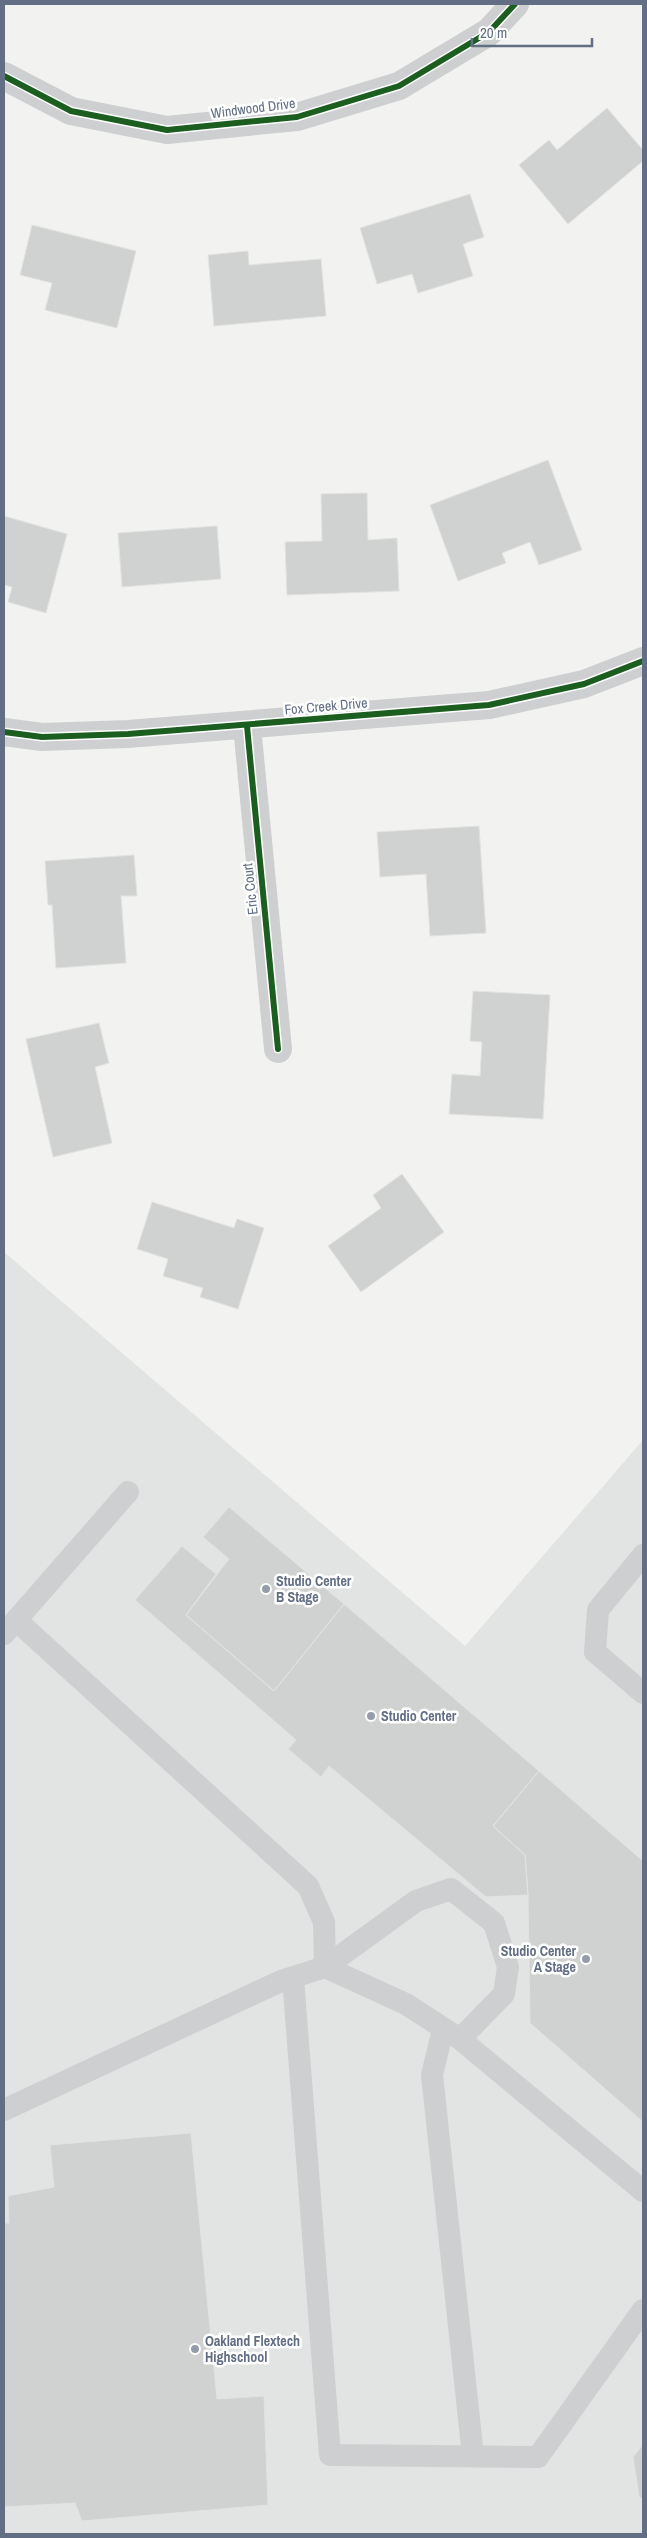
<svg xmlns="http://www.w3.org/2000/svg" width="647" height="2538" font-family="'Archivo Narrow',sans-serif">
<rect width="100%" height="100%" fill="#f2f3f0"/>
<!-- built -->
<path fill="#e2e4e3" d="M4,1252L465,1646L643,1440V2534H4Z"/>
<!-- building -->
<path fill="#d0d1d1" stroke="#e2e2e1" d="M607,108L643,150V161L568,224L519,165L549,140L557,150Z
M470,194L484,237L463,244L473,276L418,293L412,274L377,284L360,228Z
M32,225L136,251L117,328L45,310L52,283L20,275Z
M248,251L249,265L321,259L326,316L214,326L208,255Z
M548,460L582,550L539,565L530,542L502,553L506,563L458,581L430,505Z
M367,493L368,540L397,538L399,591L287,595L285,542L322,541L321,494Z
M4,516L67,534L46,613L8,602L12,587L4,585Z
M217,526L221,579L122,587L118,533Z
M479,826L486,933L430,936L426,874L380,877L377,832Z
M134,855L137,896H121L126,963L56,968L52,905H48L45,861Z
M473,991L550,995L543,1119L449,1114L452,1074L480,1076L482,1042L470,1041Z
M99,1023L109,1063L95,1067L112,1143L53,1157L26,1039Z
M402,1174L444,1232L361,1292L328,1246L381,1208L373,1195Z
M152,1202L234,1228L237,1219L264,1228L238,1309L200,1297L203,1288L163,1276L168,1259L137,1249Z
M229,1507L344,1604L274,1691L186,1615L229,1559L203,1537Z
M182,1546L216,1574L186,1615L274,1691L344,1604L539,1771L493,1826L525,1855L528,1895L486,1897L329,1766L321,1777L288,1749L296,1740L135,1600Z
M539,1771L643,1861V2122L530,2023L528,1895L525,1855L493,1826Z
M191,2133L217,2399L264,2396L268,2505L82,2521L75,2503L4,2507V2223H9L8,2196L54,2187L50,2145Z
M643,2445V2500L639,2496L633,2457Z"/>
<g fill="none" stroke-linecap="round" stroke-linejoin="round">
<!-- service -->
<path stroke="#cecfd0" stroke-width="22" d="M643,1555L598,1610L595,1652L643,1693
M16,1620L308,1886L324,1922L325,1967
M4,1634L128,1492
M325,1967L416,1901L451,1889L494,1923L508,1967L504,1994L460,2039
M293,1978L330,2455L538,2457L643,2310
M443,2029L432,2075L473,2456
M4,2110L281,1981L325,1967L406,2004L460,2039L643,2191"/>
<!-- minor -->
<path stroke="#cecfd0" stroke-width="28" d="M4,76L71,111L167,130L297,117L399,86L489,32L515,4
M247,726L278,1049
M4,732L42,737L128,734L489,705L584,684L643,661"/>
<defs>
<path id="cycleway" d="M4,76L71,111L167,130L297,117L399,86L489,32L515,4
M247,726L278,1049
M4,732L42,737L128,734L489,705L584,684L643,661"/>
</defs>
<!-- cycleway casing -->
<use href="#cycleway" stroke="#fff" stroke-width="9"/>
<!-- cycleway -->
<use href="#cycleway" stroke="#1b5e20" stroke-width="6"/>
</g>
<!-- markers -->
<g fill="#949da9" stroke="#fff" stroke-width="2">
<circle cx="266" cy="1589" r="5"/>
<circle cx="371" cy="1716" r="5"/>
<circle cx="586" cy="1959" r="5"/>
<circle cx="195" cy="2349" r="5"/>
</g>
<g text-anchor="middle" stroke-width="5" stroke-linejoin="round" paint-order="stroke">
<!-- street labels -->
<g font-size="14" fill="#616e83" stroke="#fff">
<text transform="translate(253 108) rotate(-7)" y="5">Windwood Drive</text>
<text transform="translate(326 706) rotate(-5)" y="5">Fox Creek Drive</text>
<text transform="translate(250 889) rotate(-96)" y="5">Eric Court</text>
</g>
<!-- poi labels -->
<g font-size="14" font-weight="bold" fill="#616e83" stroke="#fff" text-anchor="start">
<text x="276" y="1586">Studio Center<tspan x="276" dy="16">B Stage</tspan></text>
<text x="381" y="1721">Studio Center</text>
<text x="576" y="1956" text-anchor="end">Studio Center<tspan x="576" dy="16">A Stage</tspan></text>
<text x="205" y="2346">Oakland Flextech<tspan x="205" dy="16">Highschool</tspan></text>
</g>
</g>
<!-- border -->
<rect width="647" height="2538" fill="none" stroke="#616e83" stroke-width="10"/>
<!-- scale -->
<path d="M472 38v8h120v-8" fill="none" stroke="#616e83" stroke-width="2.5"/>
<text x="480" y="38" font-size="15" fill="#616e83" stroke="#ffffff" stroke-width="4" paint-order="stroke">20 m</text>
</svg>
